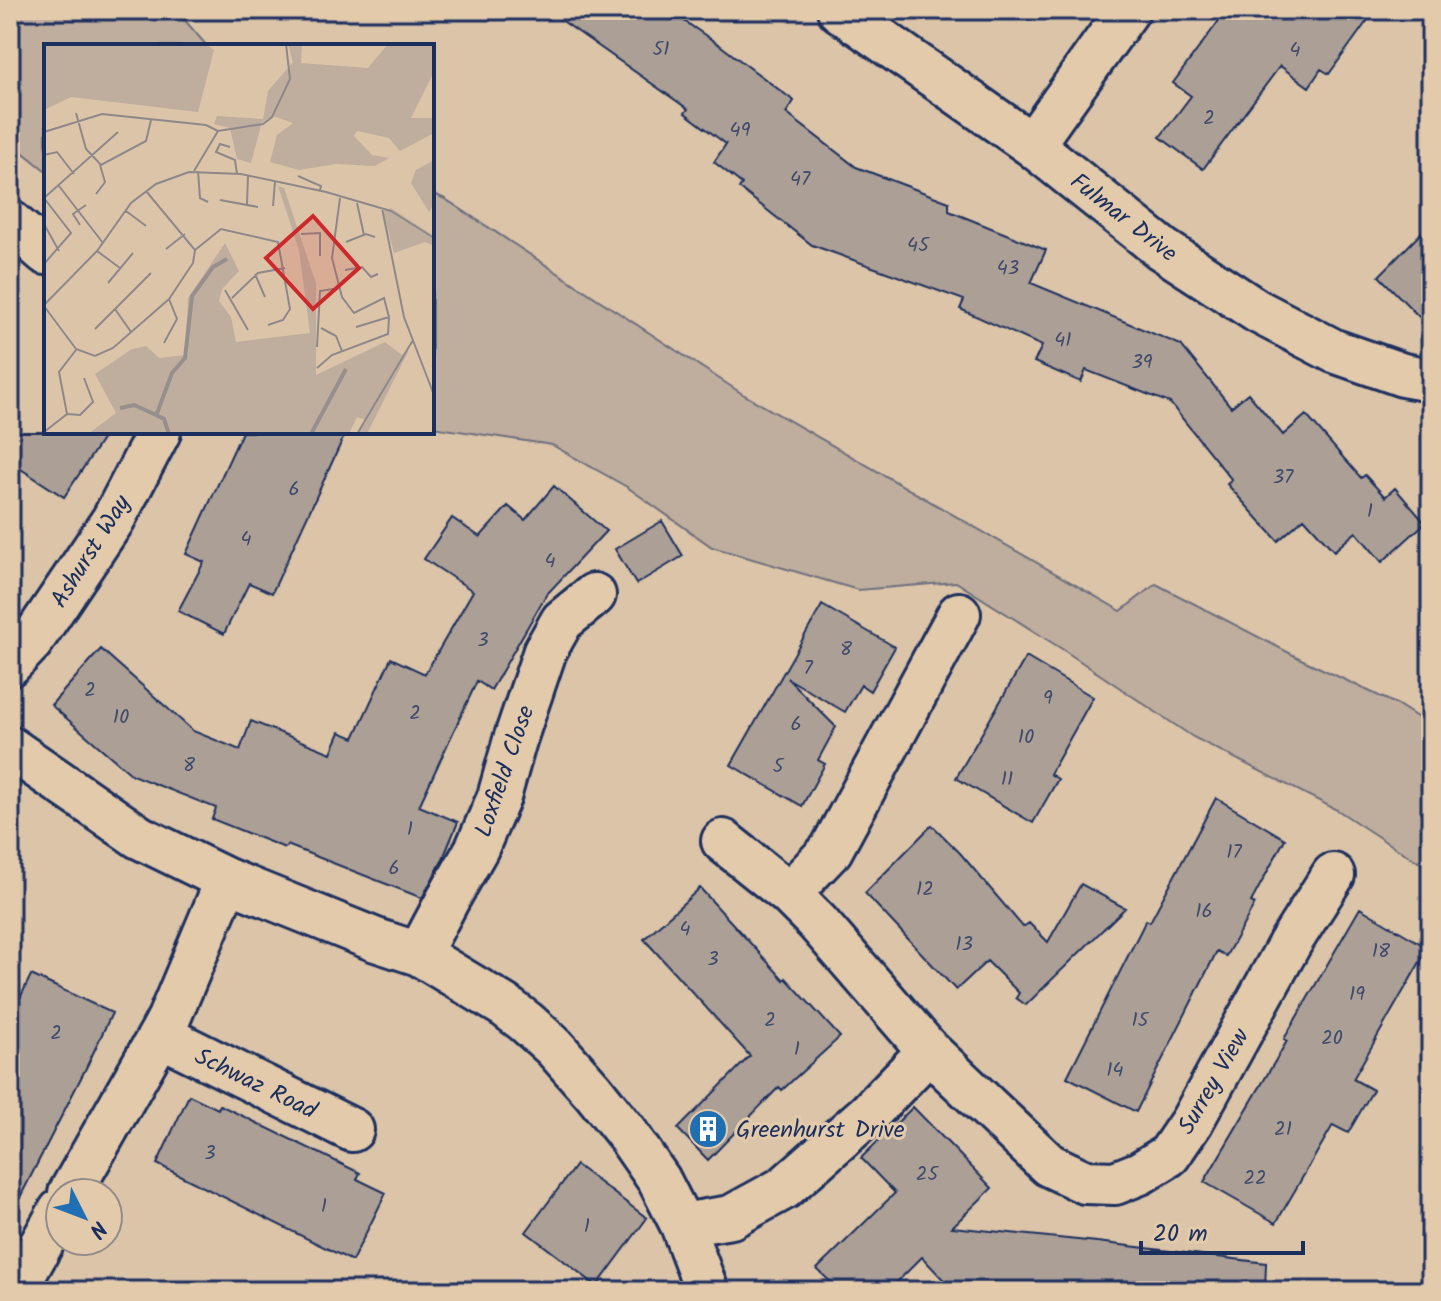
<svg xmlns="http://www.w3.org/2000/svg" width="1441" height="1301" font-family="Kalam,sans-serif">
<rect width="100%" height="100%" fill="#dbc4a8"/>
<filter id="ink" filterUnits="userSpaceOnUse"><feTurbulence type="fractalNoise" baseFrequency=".0125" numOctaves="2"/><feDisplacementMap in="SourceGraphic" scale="16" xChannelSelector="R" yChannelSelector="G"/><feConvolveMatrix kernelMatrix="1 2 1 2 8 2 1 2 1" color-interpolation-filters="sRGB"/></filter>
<g filter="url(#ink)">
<!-- green -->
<path fill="#bfae9d" stroke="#6d6e7e" stroke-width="2" d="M10,10H176L207,46H46V171L10,142Z
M432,193L445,199L741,393L1121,611L1156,584L1301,659L1398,705L1431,726V869L1392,846L1339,811L1193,737L1062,649L956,582L858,590L712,547L627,487L552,445L432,427Z"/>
<!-- building -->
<path fill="#ac9f96" stroke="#1b2f5e" stroke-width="2" d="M547,10H668L721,46L794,101L786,113L856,167L949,202V211L1046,250L1031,283L1181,345L1231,407L1248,393L1283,435L1306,415L1361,478L1365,475L1385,497L1395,488L1425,523L1382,562L1356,532L1334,551L1304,518L1278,541L1227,484L1232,480L1170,403L1086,370L1081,382L1034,362L1042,346L960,309L964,300L812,245L739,188L742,184L714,162L726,144L685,113L688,109Z
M1227,10H1375L1329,74L1321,69L1309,87L1280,66L1203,169L1160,137L1191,96L1173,83Z
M1431,223V329L1379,276Z
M10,432H107L64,497L10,462Z
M242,432H346L272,593L249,583L224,634L178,611L204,562L186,554Z
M554,486L606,531L546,595L491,690L477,681L419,806L458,822L442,861L422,898L287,845L285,848L212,819L216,808L132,775L51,705L101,649L193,731L240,750L251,721L331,753L340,732L354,738L391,658L425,674L473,591L424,559L452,518L480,537L508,506L525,520Z
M662,521L683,556L636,584L615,549Z
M822,605L895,647L870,691L861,685L845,712L787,678L836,727L818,760L825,764L802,806L731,765Z
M1026,657L1093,697L1050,774L1058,779L1033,823L956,778Z
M1216,798L1285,839L1251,902L1255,904L1226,956L1217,951L1136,1112L1067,1077L1146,920L1150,922Z
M932,825L960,853L1023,927L1029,923L1048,942L1081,884L1125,908L1026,1005L1016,998L1019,993L987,961L956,990L865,893Z
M700,888L784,980L786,978L840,1037L782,1090L779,1087L708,1160L678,1129L750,1056L644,939Z
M1360,908L1428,948L1353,1079L1373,1090L1348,1133L1333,1125L1276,1223L1204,1182L1287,1041L1284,1039Z
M31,975L112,1013L87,1066L10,1217V1019Z
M189,1095L218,1109L220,1105L360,1173L357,1179L386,1193L352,1261L157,1164Z
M913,1107L992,1188L952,1227L1097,1242L1266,1263L1265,1291H954L922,1257L888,1291H840L817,1269L895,1193L861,1158Z
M576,1165L647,1218L597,1286L526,1232Z"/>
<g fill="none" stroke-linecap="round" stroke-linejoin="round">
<defs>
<path id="street" d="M839,10L1032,145L1162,249L1257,311L1334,351L1403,375L1431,380
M1032,145L1128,10
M10,222L46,253
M10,664L31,642L113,520L159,432
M10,748L139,837L227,880L376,940L419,954L505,1006L526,1022L554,1047L593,1091L625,1131L659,1180L682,1225L707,1291
M723,841L789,894L817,922L929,1051L1049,1165L1085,1182L1115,1183L1140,1173L1169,1155L1192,1121L1290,943L1333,875
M227,880L169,1018L160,1035L352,1130
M789,894L831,850L959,614
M419,954L447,901L477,848L499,797L515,740L545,651L562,621L594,595
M70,1193L160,1035
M682,1225L731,1217L784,1188L868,1114L929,1051
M15,1291L60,1211"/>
</defs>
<!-- street casing -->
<use href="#street" stroke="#1b2f5e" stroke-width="48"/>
<!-- street -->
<use href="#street" stroke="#e3caab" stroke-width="42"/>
</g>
</g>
<!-- icons -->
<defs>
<symbol id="building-disc" viewBox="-11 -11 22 22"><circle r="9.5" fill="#1f6fb2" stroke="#e3caab"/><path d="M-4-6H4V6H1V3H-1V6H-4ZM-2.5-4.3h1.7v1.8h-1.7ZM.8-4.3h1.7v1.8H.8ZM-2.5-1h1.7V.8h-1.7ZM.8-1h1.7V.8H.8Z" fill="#fff"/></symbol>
</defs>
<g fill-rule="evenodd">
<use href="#building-disc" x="686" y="1107" width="44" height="44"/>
</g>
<g text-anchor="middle" stroke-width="6" stroke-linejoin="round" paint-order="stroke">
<!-- number labels -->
<g font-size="20" fill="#3f4b6c">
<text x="661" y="55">51</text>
<text x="1295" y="56">4</text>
<text x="1209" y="124">2</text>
<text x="740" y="136">49</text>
<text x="800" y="185">47</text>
<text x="918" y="251">45</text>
<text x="1008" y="274">43</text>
<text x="1063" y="346">41</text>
<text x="1142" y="368">39</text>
<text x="1283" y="483">37</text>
<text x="294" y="495">6</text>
<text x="1370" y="517">1</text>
<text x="246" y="545">4</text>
<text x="550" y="567">4</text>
<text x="483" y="646">3</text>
<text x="846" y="655">8</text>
<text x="808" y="674">7</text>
<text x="90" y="696">2</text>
<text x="1048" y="704">9</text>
<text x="415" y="719">2</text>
<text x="121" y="723">10</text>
<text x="796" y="730">6</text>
<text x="1026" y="743">10</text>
<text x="189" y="771">8</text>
<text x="778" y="772">5</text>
<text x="1007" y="785">11</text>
<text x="410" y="835">1</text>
<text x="1234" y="858">17</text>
<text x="394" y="874">6</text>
<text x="925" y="895">12</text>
<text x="1204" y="917">16</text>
<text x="685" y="935">4</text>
<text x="964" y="950">13</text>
<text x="1381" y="957">18</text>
<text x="713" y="965">3</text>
<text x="1357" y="1000">19</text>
<text x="770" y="1026">2</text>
<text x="1140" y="1026">15</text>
<text x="56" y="1039">2</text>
<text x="1332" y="1044">20</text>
<text x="797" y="1055">1</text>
<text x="1115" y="1076">14</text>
<text x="1283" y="1135">21</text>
<text x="210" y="1159">3</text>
<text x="927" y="1180">25</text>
<text x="1255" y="1184">22</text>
<text x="324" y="1212">1</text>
<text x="587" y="1232">1</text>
</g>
<!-- street labels -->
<g font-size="24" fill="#1b2f5e" stroke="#e3caab">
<text transform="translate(1124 217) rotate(38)" y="8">Fulmar Drive</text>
<text transform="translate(90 551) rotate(-58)" y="8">Ashurst Way</text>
<text transform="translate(504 771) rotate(-71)" y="8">Loxfield Close</text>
<text transform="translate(1213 1081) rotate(-60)" y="8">Surrey View</text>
<text transform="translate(256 1083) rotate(26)" y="8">Schwaz Road</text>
</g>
<!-- poi labels -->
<g font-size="24" fill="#1b2f5e" stroke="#e3caab" text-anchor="start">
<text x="736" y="1137">Greenhurst Drive</text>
</g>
</g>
<!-- overview -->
<g transform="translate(44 44)">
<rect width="390" height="390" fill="#dbc4a8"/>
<path d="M0,0H162L170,6L154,68L27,53L0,66ZM244,0H258L257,19L324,24L344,0H390V28L367,74H390V89L356,107L345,94L313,87L310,92L328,111L345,114L331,122L292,120L255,126L226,118L233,91L249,79L229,72L218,78L207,119L193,115L186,84L170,80L173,72L219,75L224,47L249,18ZM390,116V161L385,168L367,139L372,126ZM234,142L240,144L272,239V331L341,298L358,311L364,308L323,390H314L321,376L313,373L305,390H44L72,369L51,330L88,305L102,302L115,314L141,311L144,254L181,199L195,227L178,245L175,257L187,273L192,298L266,289L255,206ZM347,164L390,192V202L381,198L350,209L339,167Z" fill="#bfae9d"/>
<path fill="none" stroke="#978f8e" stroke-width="4" d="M76,364L90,361L110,370L120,375L125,390M112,372L128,329L141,314L148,252L169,223L183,215M267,390L302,325"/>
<path fill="none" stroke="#8e888a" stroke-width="2" d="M32,69L42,105L57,121L102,97L107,76M174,87L219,80L228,73L246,35L242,0M0,88L58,70L162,81L174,87M186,103L176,100L172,108L191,116L193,130M0,111L13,108L30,130M150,127L174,87M154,127L156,154L164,158M254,132L277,142L276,146M15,142L59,199M52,150L61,138L56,121M0,154L74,88M0,154L27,189L0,220M296,154L288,214L298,253L310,269L340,254L345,273L312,283M176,156L214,163M313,159L320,191M203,160L204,132M229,162L231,138M338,164L360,273L390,351M82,167L102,182M0,180L15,207M36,181L29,170L42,161M257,190L276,189V212M302,198L322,190L331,193M122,205L141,190M151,206L177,185L234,198L246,265L239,276L224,281M53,207L76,224M301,226L318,223L327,233L334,230M211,230L221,253M64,239L89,209M181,246L204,286M188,254L214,229L241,224M0,261L53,207L87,159L112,140L145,128L197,130L282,148L347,167L390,194M0,262L32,305L51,312L69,304L125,255L149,219L151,206L102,147M71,265L87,288M277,284L292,292L298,307M51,285L107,229M120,299L133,275L125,255M273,303L276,247L295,244M273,324L288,311L344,290L345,273M390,361V388M23,370L36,371L49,358L40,334M0,388L23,370L15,328L32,306M313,390L369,296"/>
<path fill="#cd282b" fill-opacity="0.15" stroke="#cd282b" stroke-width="4" d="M269,172L315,224L269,265L222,214Z"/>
<rect width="390" height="390" fill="none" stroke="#1b2f5e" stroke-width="4"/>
</g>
<!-- margin -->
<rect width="1441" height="1301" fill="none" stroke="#e3caab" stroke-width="40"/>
<rect x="20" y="20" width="1401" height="1261" fill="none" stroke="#1b2f5e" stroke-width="3" filter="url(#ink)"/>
<!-- north arrow -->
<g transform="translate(84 1217) rotate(132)"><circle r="38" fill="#e3caab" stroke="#938c8c" stroke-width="2"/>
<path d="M0-6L14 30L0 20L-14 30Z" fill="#1f6fb2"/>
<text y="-12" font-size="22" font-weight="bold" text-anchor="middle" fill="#1b2f5e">N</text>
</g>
<!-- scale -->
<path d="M1141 1241v12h162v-12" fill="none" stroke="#1b2f5e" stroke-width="4"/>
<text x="1153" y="1241" font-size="24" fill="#1b2f5e" stroke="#e3caab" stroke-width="6" paint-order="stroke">20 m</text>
</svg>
